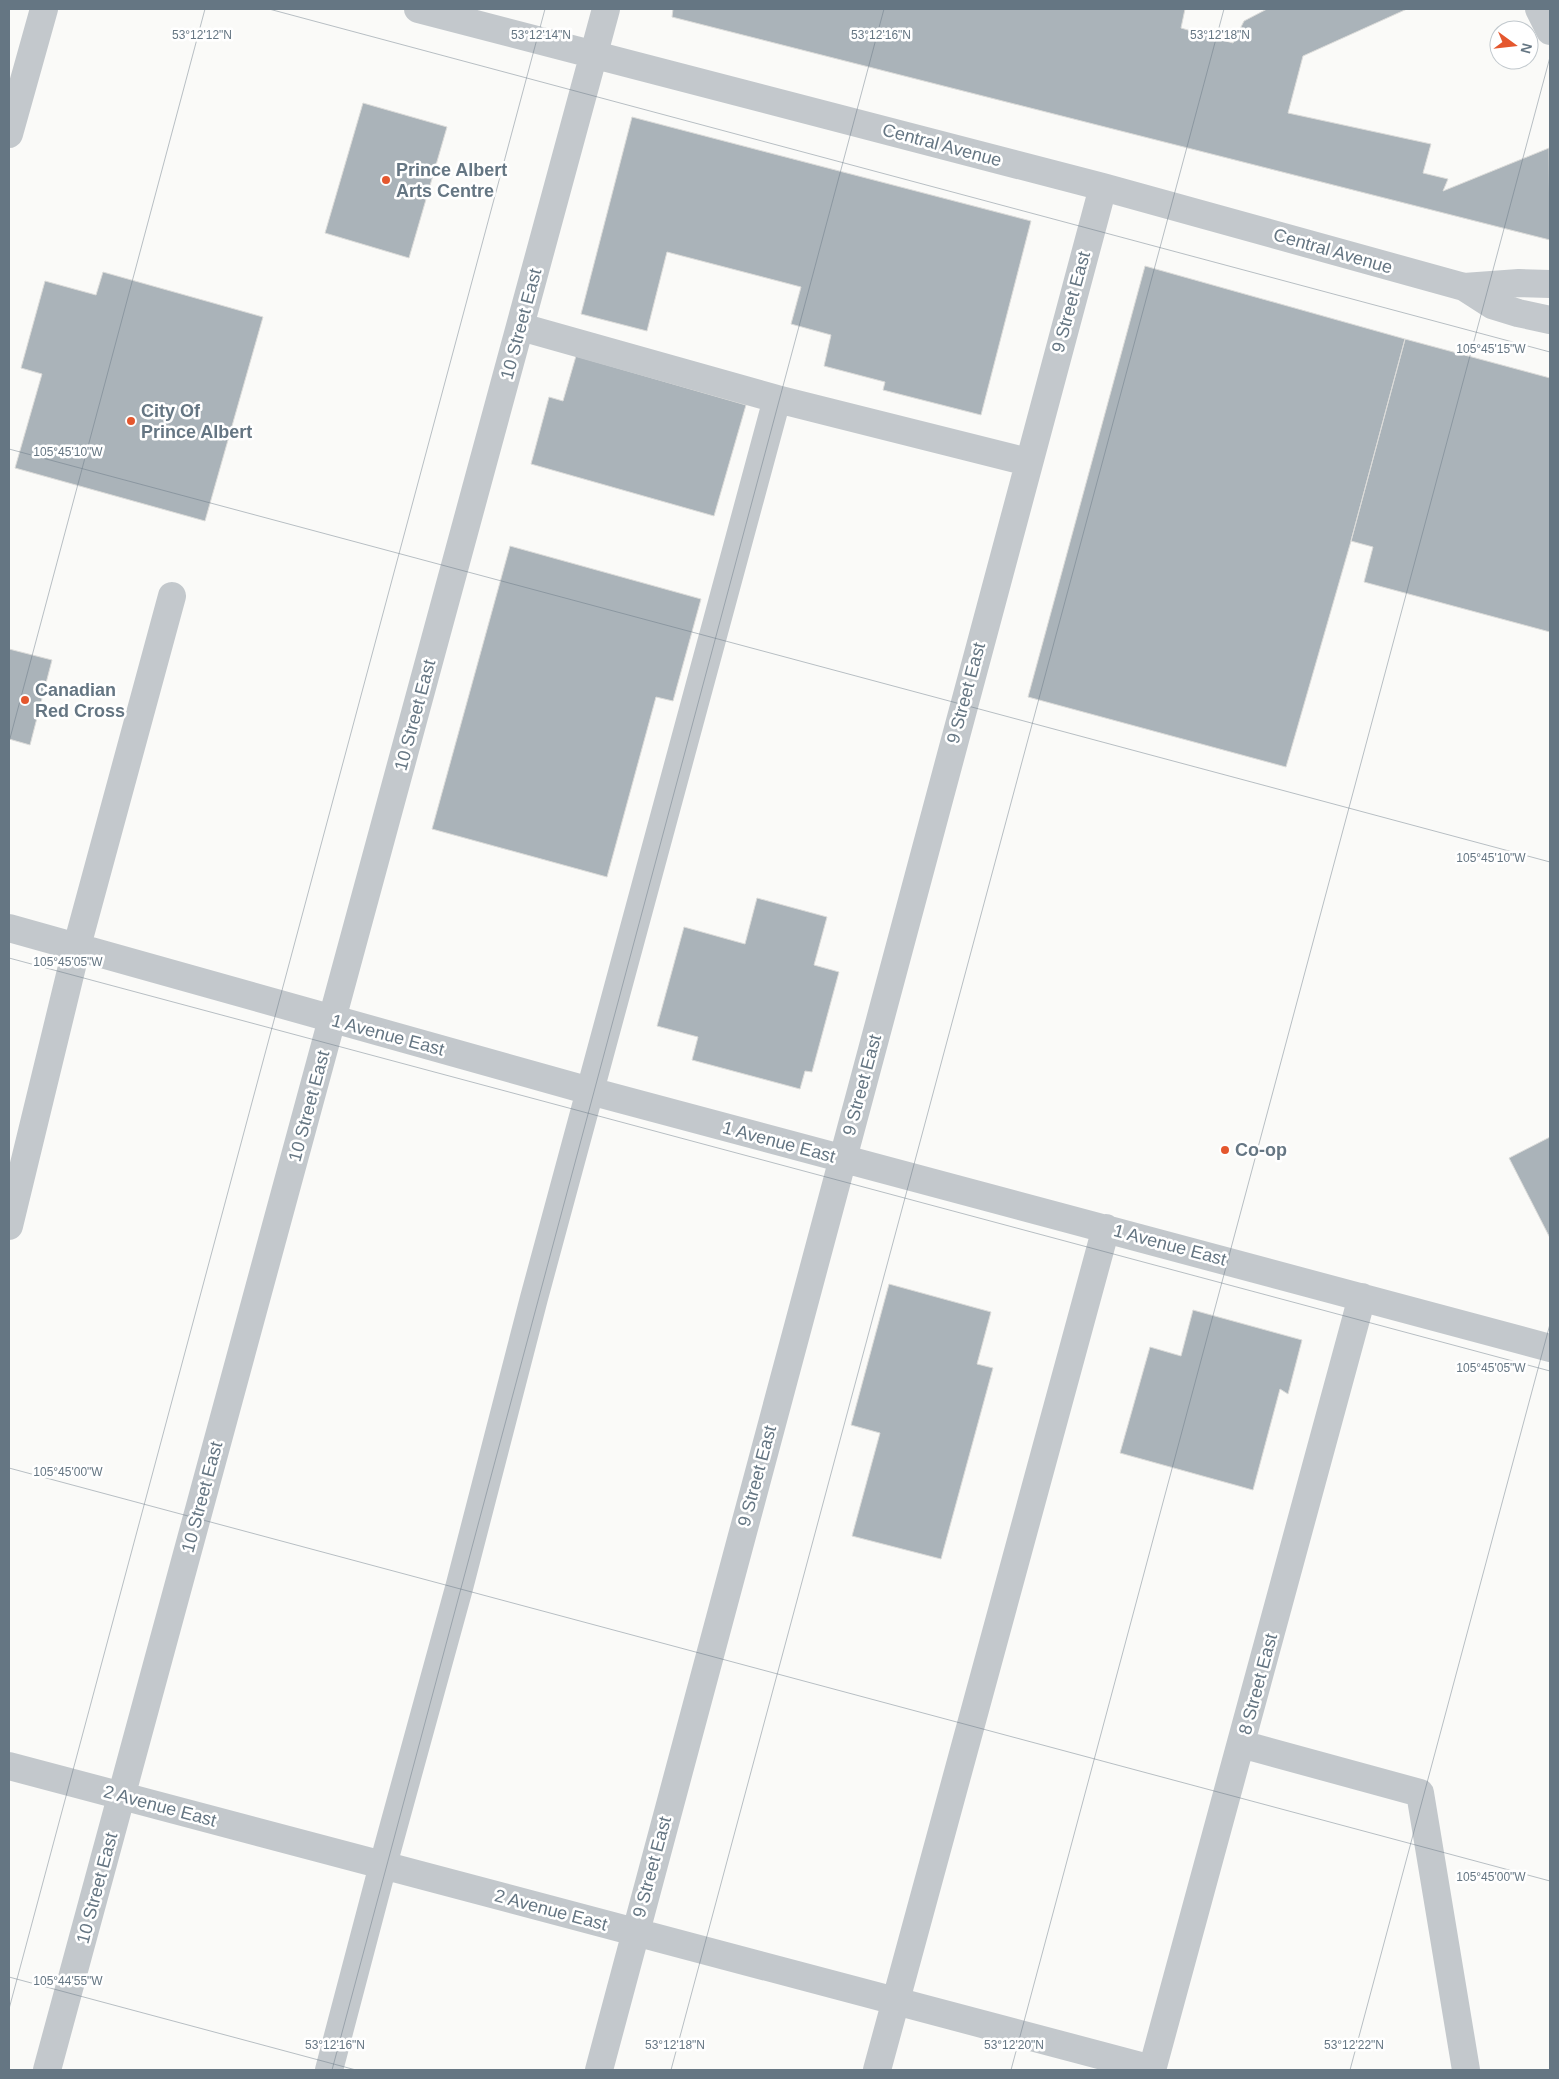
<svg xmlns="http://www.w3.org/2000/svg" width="1559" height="2079" font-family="Helvetica,sans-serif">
<rect width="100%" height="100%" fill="#fafaf8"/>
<!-- building -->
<path fill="#aab3b9" stroke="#dcdcda" d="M673,9H1185L1181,28L1233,43L1244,21L1267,9H1407L1303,56L1288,113L1431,144L1423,173L1448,179L1443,191L1549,148L1550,240L672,17Z
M363,103L447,127L409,258L325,233Z
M632,117L1031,221L981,415L883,390L885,382L824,366L831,335L791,324L801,287L667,252L647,331L581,314Z
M1145,266L1405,339L1351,541L1286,767L1028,697Z
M103,272L263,317L205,521L15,468L42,374L21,368L45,281L96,295Z
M1405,339L1550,378V632L1364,582L1373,547L1351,541Z
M576,356L746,405L714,516L531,464L549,397L563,401Z
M510,546L701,599L673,701L656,697L607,877L432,829Z
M9,649L52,660L30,745L9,739Z
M757,898L827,917L814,965L839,972L812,1072L805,1071L800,1089L692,1060L698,1037L657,1026L684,927L745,944Z
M1550,1137V1238L1509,1158Z
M889,1284L991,1312L977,1364L993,1368L941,1559L852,1536L880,1433L851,1425Z
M1193,1310L1302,1340L1288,1394L1280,1389L1253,1490L1120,1453L1150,1347L1181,1356Z"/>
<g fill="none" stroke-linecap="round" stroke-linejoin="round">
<!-- minor -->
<path stroke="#c3c8cc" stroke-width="28" d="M418,9L1103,187L1464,287L1492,305L1518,313L1550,320
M1539,9L1550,31
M9,134L44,9
M1464,287L1519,283L1550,284
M521,327L777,399L1028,462
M9,928L590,1091L1550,1348
M9,1226L77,946L172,596
M1241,1744L1420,1793L1466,2070
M9,1766L1152,2069
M47,2070L606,9
M329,2070L383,1865L459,1588L534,1298L777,399
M599,2070L1103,187
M877,2070L1106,1228
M1152,2070L1362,1297"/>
</g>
<!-- ticks -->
<path fill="none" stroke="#657683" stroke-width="1" stroke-opacity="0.45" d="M269,9L1550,352M9,449L1550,862M9,742L205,9M9,958L1550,1371M9,1468L1550,1881M9,1977L356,2070M9,2009L545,9M332,2070L884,9M671,2070L1224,9M1011,2070L1550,57M1350,2070L1550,1324"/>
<!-- markers -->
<g fill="#e4572e" stroke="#fff" stroke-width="2">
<circle cx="386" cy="180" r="5"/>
<circle cx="131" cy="421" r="5"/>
<circle cx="25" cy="700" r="5"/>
<circle cx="1225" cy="1150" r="5"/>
</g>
<g text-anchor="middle" stroke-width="5" stroke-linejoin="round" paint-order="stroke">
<!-- street labels -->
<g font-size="18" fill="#657683" stroke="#fff">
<text transform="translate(942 145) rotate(15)" y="6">Central Avenue</text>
<text transform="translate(1333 251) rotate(16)" y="6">Central Avenue</text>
<text transform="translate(1071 302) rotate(-75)" y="6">9 Street East</text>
<text transform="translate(521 324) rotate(-75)" y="6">10 Street East</text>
<text transform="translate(966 693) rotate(-75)" y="6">9 Street East</text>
<text transform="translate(415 715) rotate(-75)" y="6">10 Street East</text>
<text transform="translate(388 1035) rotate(15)" y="6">1 Avenue East</text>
<text transform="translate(862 1085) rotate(-75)" y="6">9 Street East</text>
<text transform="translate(309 1106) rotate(-75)" y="6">10 Street East</text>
<text transform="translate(779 1142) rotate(15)" y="6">1 Avenue East</text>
<text transform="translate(1170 1245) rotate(15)" y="6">1 Avenue East</text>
<text transform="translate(757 1476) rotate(-75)" y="6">9 Street East</text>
<text transform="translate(202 1497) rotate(-75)" y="6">10 Street East</text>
<text transform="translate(1258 1684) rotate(-75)" y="6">8 Street East</text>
<text transform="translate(160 1806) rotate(15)" y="6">2 Avenue East</text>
<text transform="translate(652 1867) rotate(-75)" y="6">9 Street East</text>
<text transform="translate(97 1888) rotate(-75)" y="6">10 Street East</text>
<text transform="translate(551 1910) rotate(15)" y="6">2 Avenue East</text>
</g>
<!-- poi labels -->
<g font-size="18" font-weight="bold" fill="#657683" stroke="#fff" text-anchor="start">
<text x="396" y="176">Prince Albert<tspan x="396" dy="21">Arts Centre</tspan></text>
<text x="141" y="417">City Of<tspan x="141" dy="21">Prince Albert</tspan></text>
<text x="35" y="696">Canadian<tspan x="35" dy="21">Red Cross</tspan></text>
<text x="1235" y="1156">Co-op</text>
</g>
</g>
<g font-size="12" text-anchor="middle" fill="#657683" stroke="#fff" stroke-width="5" stroke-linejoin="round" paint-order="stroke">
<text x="541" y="39">53°12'14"N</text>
<text x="881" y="39">53°12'16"N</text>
<text x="1220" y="39">53°12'18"N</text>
<text x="202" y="39">53°12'12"N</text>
<text x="1491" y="353">105°45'15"W</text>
<text x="68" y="456">105°45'10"W</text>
<text x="1491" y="862">105°45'10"W</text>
<text x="68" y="966">105°45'05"W</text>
<text x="1491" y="1372">105°45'05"W</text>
<text x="68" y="1476">105°45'00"W</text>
<text x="1491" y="1881">105°45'00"W</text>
<text x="68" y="1985">105°44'55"W</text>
<text x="335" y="2049">53°12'16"N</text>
<text x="675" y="2049">53°12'18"N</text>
<text x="1014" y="2049">53°12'20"N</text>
<text x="1354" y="2049">53°12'22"N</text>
</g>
<!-- border -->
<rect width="1559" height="2079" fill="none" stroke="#657683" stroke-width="20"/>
<!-- north arrow -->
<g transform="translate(1514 45) rotate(105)"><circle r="24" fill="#ffffff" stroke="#c1c8cd"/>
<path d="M0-4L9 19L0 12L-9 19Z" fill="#e4572e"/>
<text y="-8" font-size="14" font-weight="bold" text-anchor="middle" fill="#657683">N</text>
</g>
</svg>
